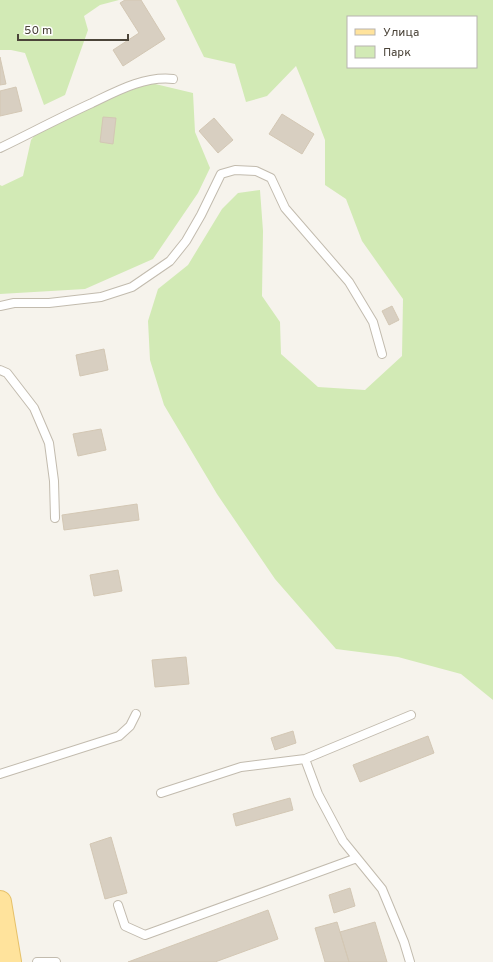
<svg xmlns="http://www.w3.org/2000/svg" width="493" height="962" font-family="Overpass,sans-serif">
<rect width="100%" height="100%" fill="#f6f3ec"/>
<!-- green -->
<path fill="#d2eab5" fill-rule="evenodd" d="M0,0H119L100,5L84,16L88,30L65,95L44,105L25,53L11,50H0Z
M176,0H493V700L461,674L398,657L336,649L275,579L217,494L164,405L150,360L148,321L158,289L188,265L222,209L238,193L260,190L263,231L262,296L280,322L281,354L318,387L365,390L402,356L403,299L362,241L346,199L325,185V140L305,88L296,66L267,96L246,102L235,64L204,57ZM348,17H476V67H348Z
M151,83L193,93L195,132L210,168L198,193L153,259L85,289L0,294V185L2,186L23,176L31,140L47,120Z"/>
<!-- building -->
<path fill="#d8cfc1" stroke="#d3c7b4" d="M125,0H141L165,39L123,66L113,50L139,33L120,3Z
M0,57L6,84L0,85Z
M16,87L22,111L0,116V91Z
M282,114L314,134L302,154L269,134Z
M103,117L116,118L113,144L100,142Z
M214,118L233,140L218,153L199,131Z
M392,306L399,320L389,325L382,311Z
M104,349L108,370L80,376L76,355Z
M101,429L106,450L78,456L73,434Z
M137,504L139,520L64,530L62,515Z
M118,570L122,591L94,596L90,575Z
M186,657L189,684L155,687L152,660Z
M293,731L296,743L275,750L271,738Z
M428,736L434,753L360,782L353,765Z
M290,798L293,810L236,826L233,814Z
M111,837L127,893L105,899L90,844Z
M350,888L355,906L334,913L329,895Z
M268,910L278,939L215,962H128Z
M337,922L349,962H325L315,928Z
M375,922L387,962H349L340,932Z"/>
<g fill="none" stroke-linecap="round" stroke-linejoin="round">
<defs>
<path id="lane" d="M0,148C31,133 61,117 92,103C117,91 144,76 173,79
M0,306L14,303H49L101,297L132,287L170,261L186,241L201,215L221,174L235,170L256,171L271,178L285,208L349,282L373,322L382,354
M0,370L7,373L34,408L49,443L54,481L55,518
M0,774L119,736L130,726L136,714
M161,793L241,767L305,759
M118,905L125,926L145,935L357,858
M37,962H56
M410,962L404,942L382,889L343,841L318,794L305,759L411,715"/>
<path id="primary" d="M0,902L10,962"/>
</defs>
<!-- lane casing -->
<use href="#lane" stroke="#c2bbae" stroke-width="10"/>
<!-- primary casing -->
<use href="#primary" stroke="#e6c16a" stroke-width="24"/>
<!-- lane -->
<use href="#lane" stroke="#fff" stroke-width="8"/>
<!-- primary -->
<use href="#primary" stroke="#ffe39c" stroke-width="22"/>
</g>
<!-- legend -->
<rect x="347" y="16" width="130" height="52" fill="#ffffff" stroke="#b7b4b0"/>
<rect x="355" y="29" width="20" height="6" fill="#ffe39c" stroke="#b7b4b0"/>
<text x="383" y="36" font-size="12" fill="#4b4439">Улица</text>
<rect x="355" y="46" width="20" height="12" fill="#d2eab5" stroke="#b7b4b0"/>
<text x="383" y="56" font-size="12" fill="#4b4439">Парк</text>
<!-- scale -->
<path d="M18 34v6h110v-6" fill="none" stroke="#4b4439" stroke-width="2"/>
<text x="24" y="34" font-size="12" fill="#4b4439" stroke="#ffffff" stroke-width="3" paint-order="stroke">50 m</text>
</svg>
